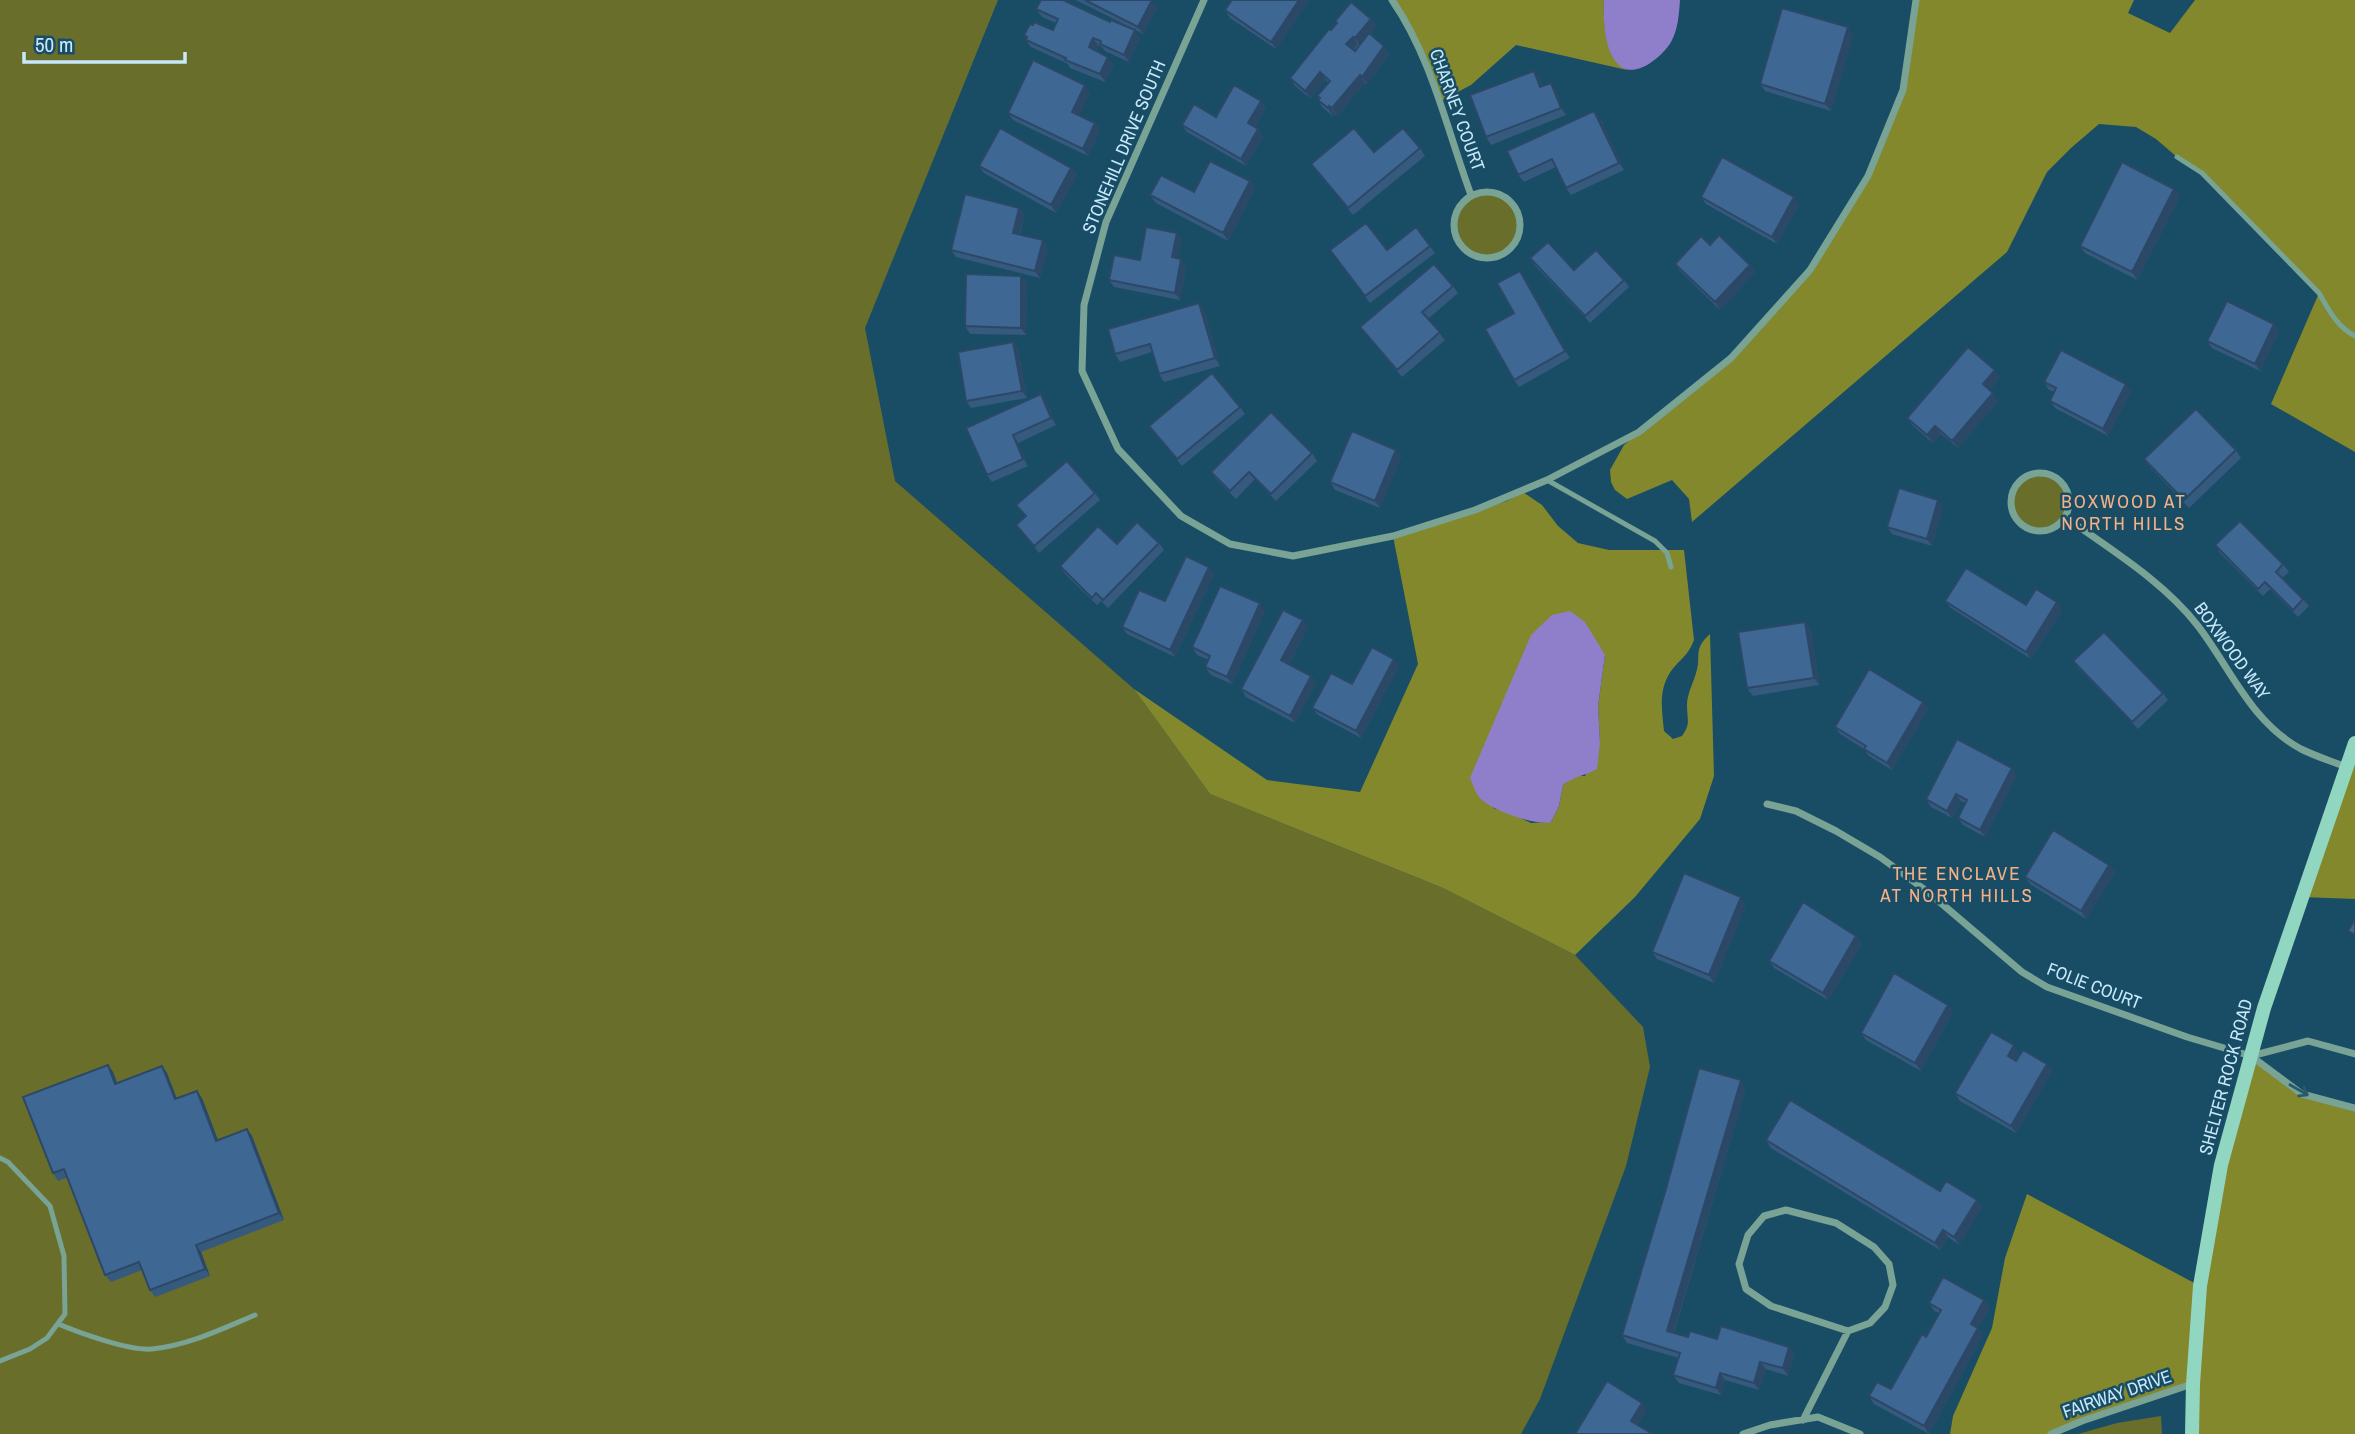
<svg xmlns="http://www.w3.org/2000/svg" width="2355" height="1434" font-family="'Archivo Narrow',sans-serif">
<rect width="100%" height="100%" fill="#184d65"/>
<!-- green -->
<path fill="#6a6e2b" d="M0,0H998L865,328L895,481L1134,689L1210,794L1443,888L1575,955L1643,1027L1650,1067L1626,1166L1540,1399L1521,1434H0Z
M1454 225a33 33 0 1 1 66 0a33 33 0 1 1-66 0Z
M2011 502a29 29 0 1 1 58 0a29 29 0 1 1-58 0Z
M2161,1416L2162,1434H2078L2117,1423Z"/>
<!-- forest -->
<path fill="#83882d" fill-rule="evenodd" d="M1392,0H1604C1603,24 1605,56 1627,70L1516,45L1471,85L1439,102L1430,72Z
M1916,0H2134L2128,13L2170,33L2195,0H2355V452L2271,404L2319,293L2202,173L2177,157L2156,139L2136,127L2099,124L2071,148L2047,172L2007,252L1692,522L1689,499L1672,480L1627,499L1615,490L1611,482L1610,470L1624,445L1731,358L1810,269L1868,176L1903,90Z
M1523,492L1542,505L1558,526L1578,543L1609,550H1684L1694,640C1688,656 1680,659 1671,671C1658,690 1662,710 1664,731L1673,739L1682,736C1691,724 1687,720 1687,705C1687,694 1693,684 1696,673C1702,656 1692,650 1710,634L1714,776L1700,819L1635,897L1575,955L1443,888L1210,794L1134,689L1267,780L1360,792L1418,664L1393,536L1507,501ZM1605,655L1598,706L1600,742L1585,776H1575L1563,785L1559,806L1551,822L1531,823L1510,813L1493,808Z
M2355,743V899L2302,897Z
M2251,1056L2302,1094L2355,1108V1434H2192L2193,1385L2051,1434H1950L1953,1416L1992,1328L2005,1258L2027,1194L2200,1286Z"/>
<!-- water -->
<path fill="#8f7fcb" d="M1604,0H1680C1679,14 1678,30 1671,42C1662,57 1633,82 1617,63C1604,48 1603,19 1604,0Z
M1570,611L1585,622L1605,655L1598,706L1600,742L1597,769C1585,776 1574,776 1563,785L1559,806L1551,822C1537,827 1489,809 1480,798C1475,793 1473,784 1470,778L1531,635L1552,615Z"/>
<g fill="none" stroke-linecap="round" stroke-linejoin="round">
<!-- service -->
<path stroke="#78a395" stroke-width="5" d="M2177,157L2202,173L2319,293C2329,310 2337,327 2355,336
M1547,480L1655,541L1667,553L1671,567
M0,1158L8,1162L50,1206L64,1256L65,1314L47,1338L30,1349L0,1361
M58,1324C80,1333 129,1351 152,1349C189,1345 222,1329 255,1315"/>
<!-- minor -->
<path stroke="#78a395" stroke-width="7" d="M1204,0L1106,222L1084,305L1082,371L1118,449L1181,516L1230,544L1293,556L1393,536L1475,510L1547,480L1639,432L1731,358L1810,270L1868,176L1903,90L1916,0
M1392,0C1432,58 1447,130 1471,195
M1454 225a33 33 0 1 1 66 0a33 33 0 1 1-66 0Z
M2011 502a29 29 0 1 1 58 0a29 29 0 1 1-58 0Z
M2065,517C2111,550 2163,581 2198,626C2231,669 2251,722 2301,749C2315,756 2331,761 2346,767
M1767,804L1796,811L1836,831L1880,857L1928,892L2022,972L2047,987L2187,1037L2251,1056L2302,1094L2355,1108
M2251,1056L2308,1041L2355,1054
M1786,1210L1836,1223L1874,1247L1889,1264L1893,1285L1885,1307L1870,1323L1848,1331L1771,1306L1746,1289L1739,1264L1748,1235L1764,1216Z
M1803,1420L1848,1331
M1743,1434L1770,1425L1818,1417L1860,1434
M2051,1434L2082,1421L2192,1384"/>
<!-- secondary -->
<path stroke="#91d6c0" stroke-width="14" d="M2192,1434L2193,1384L2200,1286L2221,1165L2264,1008L2355,743"/>
</g>
<!-- wall -->
<path fill="#36597e" d="M1076,0H1151L1157,8L1143,34Z
M1309,0L1276,49L1230,18L1225,10Z
M1036,9L1140,38L1129,62L1105,51L1102,47L1098,45L1096,51L1114,64L1105,82L1070,68L1068,64L1031,47L1026,40L1027,38L1024,35L1053,30L1056,23L1042,17Z
M1371,19L1376,26L1370,34L1384,46L1389,54L1367,84L1365,83L1337,116L1335,114L1333,116L1323,108L1318,100L1319,99L1317,96L1328,82L1326,80L1310,98L1295,86L1290,78L1331,30Z
M1853,35L1831,111L1765,91L1760,84Z
M1539,78L1542,86L1551,83L1556,90L1566,115L1491,145L1486,137Z
M1090,93L1079,115L1095,123L1100,130L1088,156L1013,120L1008,113Z
M1261,101L1266,108L1255,127L1258,129L1263,137L1246,166L1187,132L1182,125L1216,117Z
M1600,118L1624,170L1571,195L1566,188L1556,167L1524,182L1518,175Z
M1420,148L1425,156L1353,215L1311,164L1374,152Z
M979,166L1071,168L1077,175L1056,213L984,173Z
M1250,181L1255,189L1228,241L1156,203L1150,195L1194,192Z
M2180,196L2137,280L2085,253L2080,246Z
M1701,197L1799,205L1777,244L1706,204Z
M1019,208L1024,215L1020,235L1048,248L1040,278L956,257L951,250Z
M1416,227L1435,253L1370,303L1330,250H1387Z
M1182,240L1178,259L1186,267L1180,300L1114,287L1109,280L1140,260Z
M1710,245L1750,265L1755,272L1720,310L1680,271L1675,264Z
M1530,258L1574,270L1624,280L1629,287L1590,323L1535,266Z
M1525,278L1570,358L1519,387L1514,380Z
M1027,283L1026,335L970,334L965,326Z
M1453,286L1458,293L1428,319L1445,340L1402,377L1360,327Z
M1199,303L1204,310L1220,366L1164,382L1159,374L1152,352L1120,362L1115,354Z
M2274,324L2279,332L2260,371L2212,348L2207,341Z
M1013,342L1018,349L1027,398L971,408L966,401Z
M2000,378L1989,390L1998,401L1958,448L1941,434L1933,443L1912,425L1907,418Z
M2044,382L2131,391L2108,436L2055,408L2050,401L2054,392L2049,390Z
M1046,401L1056,425L1018,443L1028,466L992,482L987,475L966,428Z
M1240,407L1245,414L1182,466L1149,426Z
M1396,450L1401,457L1380,508L1335,490L1330,482Z
M2236,450L2241,458L2189,508L2149,466L2144,459Z
M1312,453L1317,461L1276,501L1255,479L1236,499L1216,479L1211,472Z
M1095,493L1100,500L1039,553L1016,525L1026,517L1016,505Z
M1943,507L1932,546L1892,534L1887,527Z
M1159,543L1164,550L1108,608L1101,601L1097,605L1065,574L1060,566L1117,544Z
M2215,545L2283,564L2289,572L2282,578L2303,599L2309,606L2298,617L2270,589L2263,596L2220,553Z
M1214,574L1175,657L1127,634L1122,627Z
M1945,601L2026,605L2057,602L2062,610L2031,659L1951,608Z
M1265,611L1232,684L1211,675L1205,667L1209,660L1197,655L1192,647Z
M1303,620L1308,627L1289,664L1311,676L1316,683L1295,723L1246,697L1241,689Z
M1805,622L1811,629L1819,685L1753,696L1747,688Z
M2073,661L2163,693L2168,700L2138,729L2078,668Z
M1399,666L1361,738L1318,715L1312,708L1352,684Z
M1928,709L1892,770L1869,756L1864,749L1840,734L1835,727Z
M2017,775L1985,837L1963,825L1958,818L1965,803L1961,801L1952,818L1931,807L1926,799Z
M2109,865L2115,872L2086,919L2030,884L2025,877Z
M1746,905L1714,983L1657,959L1652,952Z
M1856,936L1862,944L1828,1000L1774,968L1769,961Z
M1948,1005L1953,1012L1921,1071L1866,1040L1861,1033Z
M2019,1053L2015,1060L2016,1061L2047,1064L2052,1071L2016,1133L1960,1101L1955,1093Z
M108,1065L113,1072L117,1083L162,1066L167,1073L177,1099L202,1098L218,1140L247,1129L252,1136L284,1220L201,1252L210,1276L155,1297L150,1290L142,1270L111,1282L105,1275L68,1177L58,1181L53,1173Z
M1746,1088L1674,1333L1688,1337L1717,1339L1789,1347L1794,1354L1788,1376L1766,1369L1759,1390L1725,1380L1721,1395L1679,1383L1673,1375L1679,1358L1627,1343L1622,1335Z
M1766,1140L1940,1191L1977,1200L1982,1207L1959,1245L1948,1237L1940,1250L1771,1148Z
M1984,1300L1990,1307L1978,1328L1983,1335L1929,1434L1874,1404L1869,1396L1891,1389L1926,1337L1939,1313L1934,1311L1929,1303Z"/>
<!-- shaded-wall -->
<path fill="#2c4867" d="M1152,0L1157,8L1143,34L1138,27Z
M1299,0H1309L1276,49L1271,42Z
M1371,19L1376,26L1360,46L1355,38Z
M1848,27L1853,35L1831,111L1825,104Z
M1135,30L1140,38L1129,62L1124,55Z
M1353,37L1358,44L1352,51L1346,44Z
M1093,38L1098,45L1094,55L1089,47Z
M1384,46L1389,54L1367,84L1362,77Z
M1108,57L1114,64L1105,82L1100,74Z
M1534,71L1539,78L1545,94L1540,87Z
M1320,72L1326,80L1310,98L1305,91Z
M1360,75L1365,83L1337,116L1332,108Z
M1551,83L1556,90L1566,115L1561,108Z
M1085,85L1090,93L1078,119L1072,112Z
M1261,101L1266,108L1253,131L1248,123Z
M1329,106L1335,114L1333,116L1328,108Z
M1594,111L1600,118L1624,170L1619,163Z
M1095,123L1100,130L1088,156L1083,149Z
M1258,129L1263,137L1246,166L1241,159Z
M1071,168L1077,175L1056,213L1051,205Z
M1250,181L1255,189L1228,241L1223,233Z
M2174,189L2180,196L2137,280L2132,272Z
M1794,197L1799,205L1777,244L1772,237Z
M1019,208L1024,215L1018,240L1013,233Z
M1177,233L1182,240L1177,265L1172,257Z
M1043,240L1048,248L1040,278L1035,271Z
M1181,259L1186,267L1180,300L1175,293Z
M1750,265L1755,272L1720,310L1715,302Z
M1520,271L1525,278L1570,358L1565,351Z
M1021,276L1027,283L1026,335L1021,328Z
M1199,303L1204,310L1220,366L1215,358Z
M2274,324L2279,332L2260,371L2255,364Z
M1013,342L1018,349L1027,398L1022,391Z
M1995,370L2000,378L1988,391L1983,384Z
M2126,384L2131,391L2108,436L2103,429Z
M1993,393L1998,401L1958,448L1952,441Z
M1041,394L1046,401L1056,425L1051,418Z
M1935,426L1941,434L1933,443L1927,435Z
M1013,435L1018,443L1028,466L1023,459Z
M1396,450L1401,457L1380,508L1375,501Z
M1938,500L1943,507L1932,546L1927,539Z
M1209,567L1214,574L1175,657L1170,650Z
M2057,602L2062,610L2031,659L2026,652Z
M1260,603L1265,611L1232,684L1227,677Z
M1303,620L1308,627L1287,667L1281,660Z
M1805,622L1811,629L1819,685L1814,678Z
M1394,659L1399,666L1361,738L1356,731Z
M1311,676L1316,683L1295,723L1290,716Z
M1923,702L1928,709L1892,770L1887,763Z
M2012,768L2017,775L1985,837L1980,830Z
M1956,794L1961,801L1952,818L1947,811Z
M2109,865L2115,872L2086,919L2081,911Z
M1741,897L1746,905L1714,983L1709,975Z
M1856,936L1862,944L1828,1000L1823,993Z
M1948,1005L1953,1012L1921,1071L1915,1063Z
M2014,1045L2019,1053L2013,1063L2008,1056Z
M2047,1064L2052,1071L2016,1133L2011,1126Z
M108,1065L113,1072L120,1091L115,1084Z
M162,1066L167,1073L180,1107L175,1099Z
M1741,1080L1746,1088L1672,1338L1667,1331Z
M197,1091L202,1098L221,1148L216,1141Z
M247,1129L252,1136L284,1220L279,1213Z
M1977,1200L1982,1207L1959,1245L1954,1237Z
M1943,1230L1948,1237L1940,1250L1935,1243Z
M196,1245L201,1252L210,1276L205,1269Z
M1984,1300L1990,1307L1978,1328L1983,1335L1929,1434L1924,1426L1971,1324Z
M1789,1347L1794,1354L1788,1376L1783,1368Z
M1760,1362L1766,1369L1759,1390L1754,1383Z
M1720,1373L1725,1380L1721,1395L1716,1388Z
M1642,1403L1647,1410L1636,1428L1631,1421Z"/>
<!-- building -->
<path fill="#3f6793" stroke="#2c4867" stroke-width="2" d="M1041,0H1063L1110,22L1111,20L1135,30L1124,55L1100,44L1101,41L1093,38L1089,47L1108,57L1100,74L1065,60L1066,58L1026,40L1027,37L1024,35L1030,24L1033,25L1034,22L1053,30L1058,19L1036,9Z
M1085,0H1152L1138,27Z
M1232,0H1299L1271,42L1225,10Z
M1351,2L1371,19L1355,38L1353,37L1346,44L1355,51L1369,33L1384,46L1362,77L1360,75L1332,108L1329,106L1328,108L1318,100L1320,98L1317,96L1330,81L1320,72L1305,91L1290,78L1329,29L1331,30L1337,23L1335,21Z
M1782,8L1848,27L1825,104L1760,84Z
M1033,60L1085,85L1072,112L1095,123L1083,149L1008,113Z
M1534,71L1540,87L1551,83L1561,108L1486,137L1470,95Z
M1234,85L1261,101L1248,123L1258,129L1241,159L1182,125L1194,104L1216,117Z
M1594,111L1619,163L1566,188L1552,159L1518,175L1507,151Z
M1000,128L1071,168L1051,205L979,166Z
M1354,128L1374,152L1403,128L1420,148L1348,208L1311,164Z
M1722,157L1794,197L1772,237L1701,197Z
M1210,161L1250,181L1223,233L1150,195L1161,175L1194,192Z
M2122,162L2174,189L2132,272L2080,246Z
M965,194L1019,208L1013,233L1043,240L1035,271L951,250Z
M1366,223L1387,250L1416,227L1430,246L1365,296L1330,250Z
M1146,227L1177,233L1172,257L1181,259L1175,293L1109,280L1114,255L1140,260Z
M1719,235L1750,265L1715,302L1675,264L1701,236L1710,245Z
M1548,242L1574,270L1596,250L1624,280L1585,316L1530,258Z
M1434,264L1453,286L1422,312L1440,332L1397,370L1360,327Z
M1520,271L1565,351L1514,380L1485,329L1514,313L1497,283Z
M966,274L1021,276V328L965,326Z
M2227,301L2274,324L2255,364L2207,341Z
M1199,303L1215,358L1159,374L1150,344L1115,354L1108,329Z
M1013,342L1022,391L966,401L958,352Z
M1968,347L1995,370L1983,384L1993,393L1952,441L1935,426L1927,435L1907,418Z
M2061,350L2126,384L2103,429L2050,401L2056,388L2044,382Z
M1212,373L1240,407L1177,459L1149,426Z
M1041,394L1051,418L1013,435L1023,459L987,475L966,428Z
M2196,409L2236,450L2184,500L2144,459Z
M1271,412L1312,453L1271,494L1249,472L1230,491L1211,472Z
M1352,431L1396,450L1375,501L1330,482Z
M1067,461L1095,493L1034,546L1016,525L1026,516L1016,505Z
M1899,488L1938,500L1927,539L1887,527Z
M2240,521L2283,564L2276,572L2303,599L2293,610L2265,582L2258,589L2215,545Z
M1137,522L1159,543L1103,600L1096,593L1092,598L1060,566L1098,526L1117,544Z
M1186,556L1209,567L1170,650L1122,627L1139,590L1165,601Z
M1966,568L2026,605L2036,589L2057,602L2026,652L1945,601Z
M1220,586L1260,603L1227,677L1205,667L1210,656L1192,647Z
M1283,610L1303,620L1281,660L1311,676L1290,716L1241,689Z
M1805,622L1814,678L1747,688L1738,632Z
M2104,632L2163,693L2132,722L2073,661Z
M1372,647L1394,659L1356,731L1312,708L1331,673L1352,684Z
M1869,669L1923,702L1887,763L1864,749L1866,746L1835,727Z
M1957,739L2012,768L1980,830L1958,818L1967,800L1956,794L1947,811L1926,799Z
M2053,830L2109,865L2081,911L2025,877Z
M1684,873L1741,897L1709,975L1652,952Z
M1803,902L1856,936L1823,993L1769,961Z
M2355,919V935L2348,931Z
M1894,973L1948,1005L1915,1063L1861,1033Z
M1991,1032L2014,1045L2008,1056L2016,1061L2023,1050L2047,1064L2011,1126L1955,1093Z
M108,1065L115,1084L162,1066L175,1099L197,1091L216,1141L247,1129L279,1213L196,1245L205,1269L150,1290L139,1262L105,1275L64,1169L53,1173L23,1097Z
M1699,1068L1741,1080L1667,1331L1688,1337L1690,1331L1717,1339L1721,1326L1789,1347L1783,1368L1760,1362L1754,1383L1720,1373L1716,1388L1673,1375L1680,1353L1622,1335L1666,1189Z
M1790,1100L1940,1191L1946,1181L1977,1200L1954,1237L1943,1230L1935,1243L1766,1140Z
M1943,1277L1984,1300L1971,1324L1978,1328L1924,1426L1869,1396L1877,1382L1891,1389L1922,1334L1926,1337L1941,1310L1929,1303Z
M1607,1381L1642,1403L1631,1421L1651,1433V1434H1575Z"/>
<!-- one-way arrows -->
<defs><path id="oneway-shaft" d="M-6 0H5M1.5-3L5.5 0L1.5 3" fill="none" stroke-width="1.6" stroke-linecap="round" stroke-linejoin="round" transform="scale(1.75)"/></defs>
<use stroke="#265a6c" href="#oneway-shaft" transform="translate(2299 1090) rotate(30)"/>
<g text-anchor="middle" stroke-width="5" stroke-linejoin="round" paint-order="stroke">
<!-- street labels -->
<g font-size="18" fill="#c8e9fb" stroke="#184d65">
<text transform="translate(1457 110) rotate(70)" y="6">CHARNEY COURT</text>
<text transform="translate(1124 147) rotate(-67)" y="6">STONEHILL DRIVE SOUTH</text>
<text transform="translate(2232 651) rotate(54)" y="6">BOXWOOD WAY</text>
<text transform="translate(2094 986) rotate(21)" y="6">FOLIE COURT</text>
<text transform="translate(2226 1077) rotate(-75)" y="6">SHELTER ROCK ROAD</text>
<text transform="translate(2117 1394) rotate(-19)" y="6">FAIRWAY DRIVE</text>
</g>
<!-- neighbourhood labels -->
<g font-size="19" letter-spacing="2" fill="#f6b085" stroke="#184d65">
<text x="2124" y="508">BOXWOOD AT<tspan x="2124" dy="22">NORTH HILLS</tspan></text>
<text x="1957" y="880">THE ENCLAVE<tspan x="1957" dy="22">AT NORTH HILLS</tspan></text>
</g>
</g>
<!-- scale -->
<path d="M24 52v10h161v-10" fill="none" stroke="#c8e9fb" stroke-width="3.5"/>
<text x="35" y="52" font-size="21" fill="#c8e9fb" stroke="#184d65" stroke-width="5" paint-order="stroke">50 m</text>
</svg>
